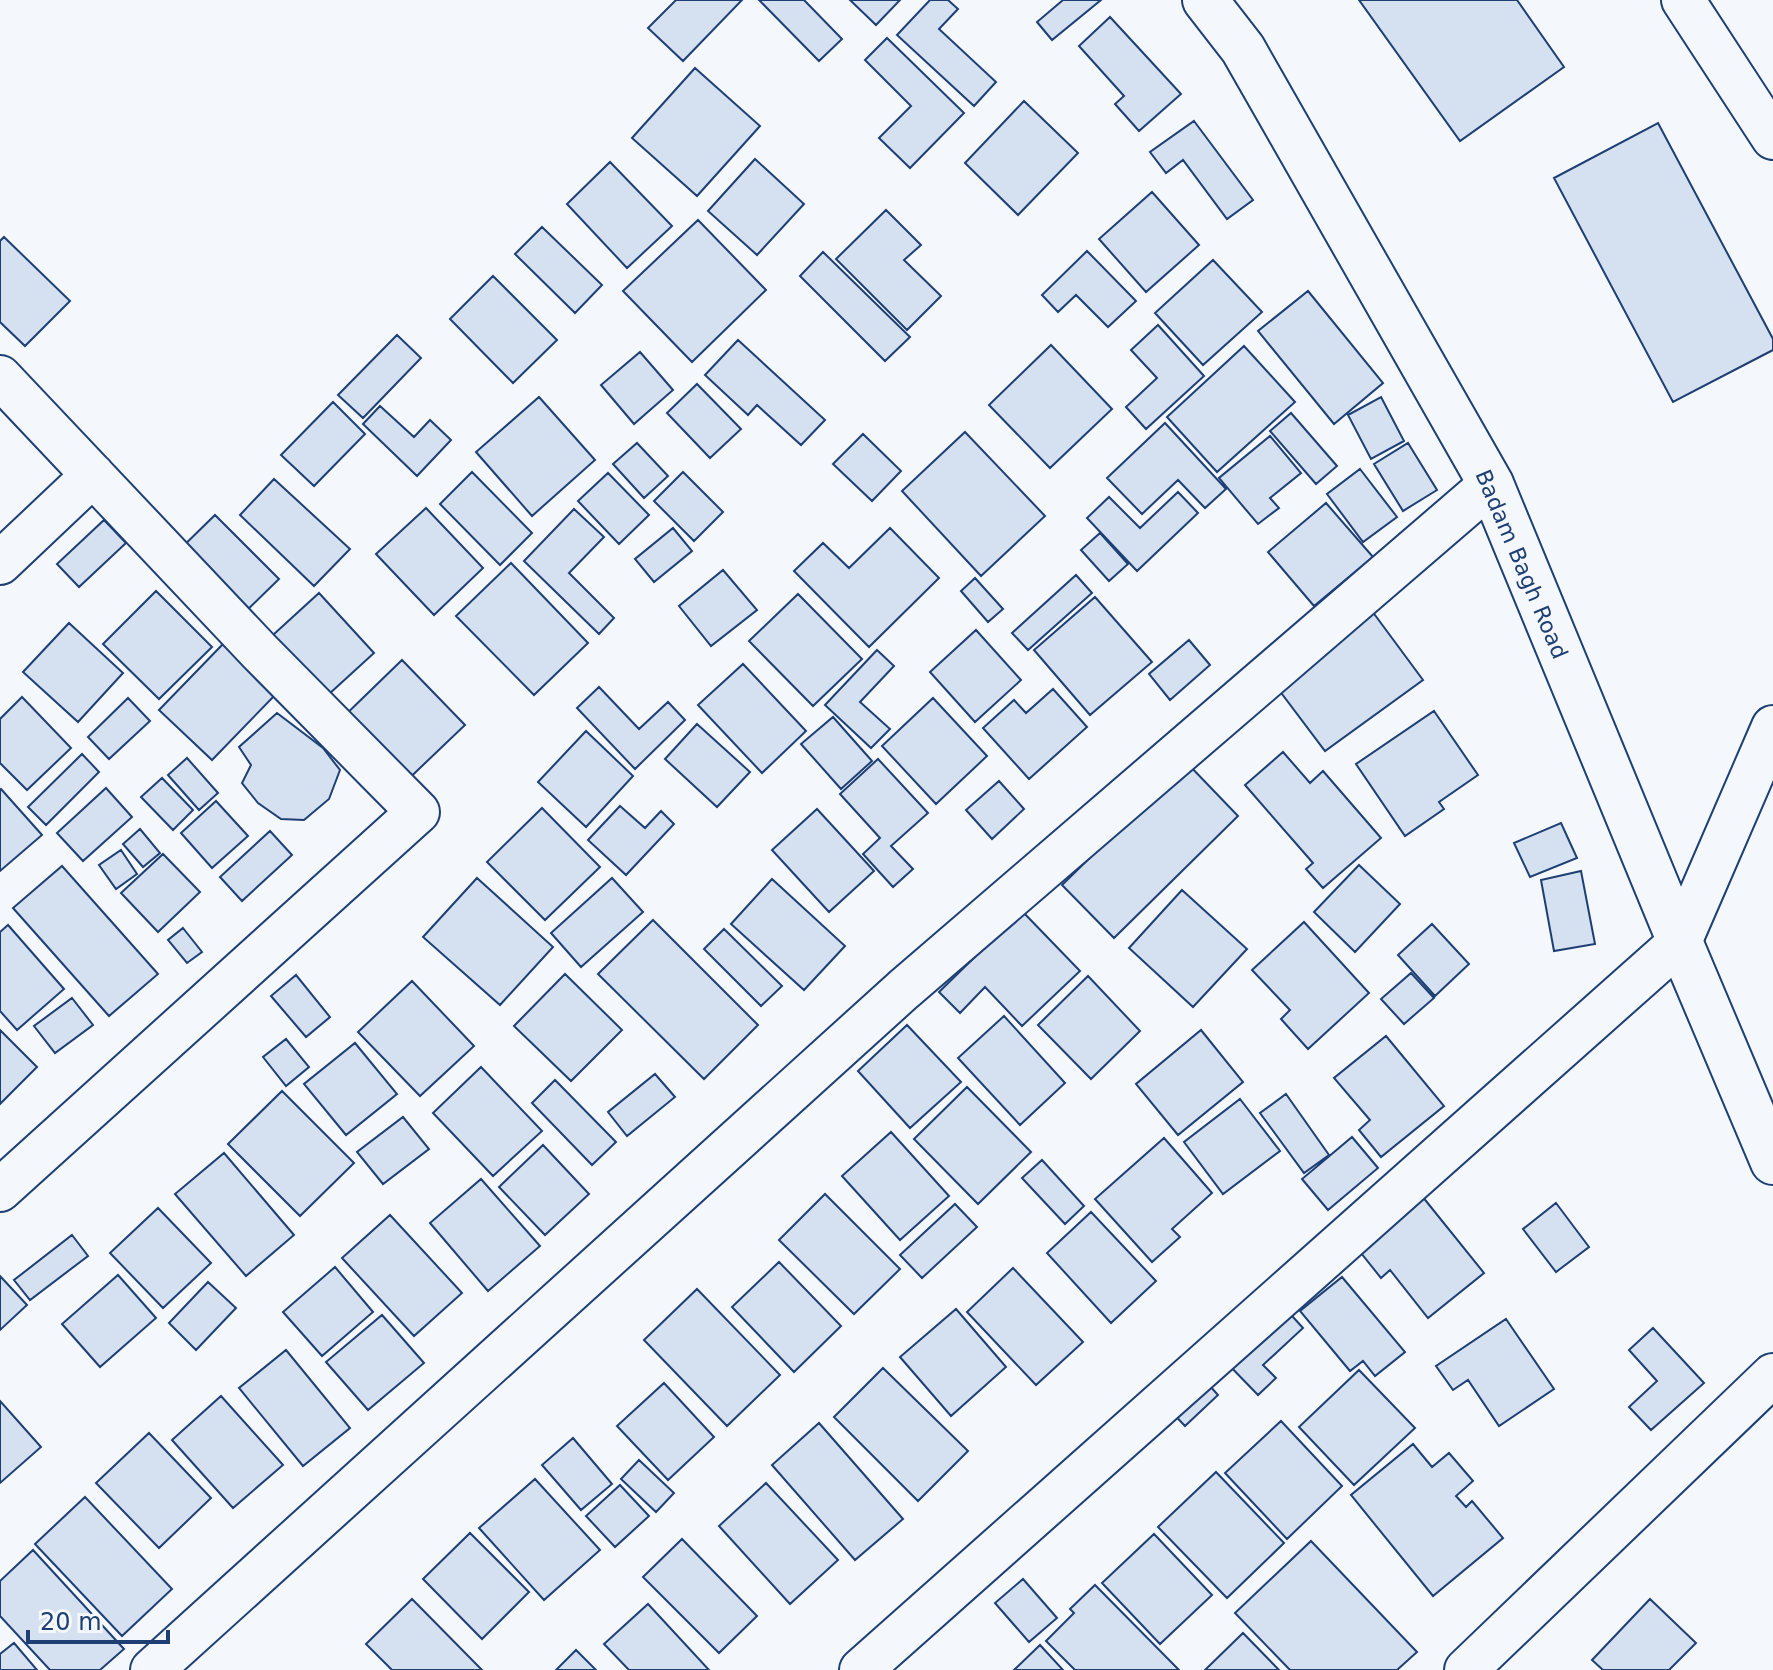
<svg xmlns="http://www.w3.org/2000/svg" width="1773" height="1670" font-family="'DejaVu Sans',sans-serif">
<rect width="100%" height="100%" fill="#f4f7fb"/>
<!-- building -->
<path fill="#d5e0f0" stroke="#1d3f73" stroke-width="2" d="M676,0H742L683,61L648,28Z
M759,0H804L842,39L819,61Z
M850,0H900L876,25Z
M930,0H948L958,9L939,29L996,82L974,106L897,35Z
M1063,0H1101L1052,40L1037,22Z
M1359,0H1517L1564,67L1460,141Z
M1110,17L1181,94L1139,131L1115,104L1124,96L1079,46Z
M887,38L964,113L910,168L879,138L911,106L865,60Z
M695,68L760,126L697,196L632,138Z
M1024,101L1078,153L1018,215L965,163Z
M1194,121L1253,200L1227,219L1183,160L1166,173L1150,152Z
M1658,123L1773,339V350L1673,402L1554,178Z
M755,159L804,204L757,255L708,211Z
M610,162L672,226L627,268L567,204Z
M1152,192L1199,245L1146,292L1099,239Z
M886,210L921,245L904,260L941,296L907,330L836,259Z
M698,220L766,290L692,362L623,291Z
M542,227L602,285L575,313L515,254Z
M4,237L70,301L25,346L0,322V241Z
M1087,251L1136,301L1108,327L1076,295L1058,312L1042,295Z
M823,252L910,337L885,361L800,276Z
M1213,260L1262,312L1203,365L1155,313Z
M493,276L557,340L513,383L450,319Z
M1308,291L1383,383L1334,424L1258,331Z
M1158,325L1204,376L1146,429L1126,407L1157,378L1131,350Z
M397,335L421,358L363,418L338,395Z
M738,340L825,420L801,445L757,405L748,415L705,375Z
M1051,345L1112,409L1050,468L989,405Z
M1244,346L1295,402L1217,472L1167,417Z
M640,352L673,390L634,424L601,385Z
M697,384L741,429L710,458L667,413Z
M539,397L595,460L532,516L476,452Z
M1381,397L1404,441L1371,459L1348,415Z
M333,402L365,434L314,486L281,455Z
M380,406L414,437L430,420L451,440L417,476L363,424Z
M1291,413L1337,466L1316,484L1270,431Z
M1165,423L1226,489L1205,508L1178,480L1142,514L1107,478Z
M965,432L1045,516L981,576L902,491Z
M863,434L901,471L872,501L833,464Z
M1270,436L1301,473L1270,498L1279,508L1258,524L1219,478Z
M637,443L668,476L644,498L613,464Z
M1408,443L1437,490L1403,511L1374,464Z
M1360,469L1397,517L1363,542L1327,494Z
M472,472L532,533L500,565L440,504Z
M683,472L723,512L694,541L654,501Z
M608,473L649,515L619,544L578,501Z
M274,479L350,549L314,586L240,515Z
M1178,492L1198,513L1137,571L1087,518L1109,497L1140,528Z
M1326,503L1373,557L1314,606L1268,552Z
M426,508L483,568L434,615L376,554Z
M574,509L604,537L569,573L614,618L599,634L524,561Z
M215,515L279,579L236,621L172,557Z
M104,520L126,543L79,587L57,564Z
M673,528L692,551L654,582L635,559Z
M890,528L939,578L869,647L794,571L823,543L849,568Z
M1100,533L1128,564L1109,581L1081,550Z
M511,563L588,643L534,695L456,616Z
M723,570L757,610L711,646L679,606Z
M1076,575L1092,593L1028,650L1012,633Z
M975,578L1003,609L988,622L961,591Z
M156,591L212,647L159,699L103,644Z
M319,593L374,653L317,705L262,645Z
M798,594L862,659L813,706L749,641Z
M1095,597L1152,662L1090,715L1034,650Z
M1372,611L1423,680L1325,751L1273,682Z
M69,623L123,673L78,722L23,672Z
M976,630L1021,680L975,722L930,672Z
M1189,640L1210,665L1170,700L1149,674Z
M223,644L276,694L212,760L159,710Z
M877,650L894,666L860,702L890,729L871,748L825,705Z
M402,660L465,725L399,788L337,723Z
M743,664L806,731L762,773L698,705Z
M599,687L639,729L668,702L685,720L635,769L577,708Z
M1053,689L1087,727L1029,779L983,728L1014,700L1026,713Z
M22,697L71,748L27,790L0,763V719Z
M128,698L150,721L109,759L88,737Z
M933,698L987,756L936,804L882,746Z
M1434,711L1478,775L1439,802L1444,809L1405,836L1356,764Z
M277,713L323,748L340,770L329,799L304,820L281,819L258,803L242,783L251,765L239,747Z
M833,717L872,761L841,789L801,744Z
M697,724L750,772L717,807L665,759Z
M586,731L633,776L586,827L538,782Z
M1283,752L1310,783L1323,771L1381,838L1323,888L1306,869L1313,863L1245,785Z
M82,754L99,772L46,825L28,807Z
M187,758L218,793L199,810L168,775Z
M878,759L928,813L891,846L913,869L893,887L863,854L880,838L840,794Z
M1187,763L1238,816L1114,938L1062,885Z
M162,778L193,810L173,830L141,797Z
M999,781L1024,809L992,839L966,810Z
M106,788L132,817L83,861L57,833Z
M1,789L42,835L0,871V790Z
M216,801L248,836L212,868L181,833Z
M620,806L645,828L661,811L674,824L626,875L588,840Z
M542,808L600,867L545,920L487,862Z
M817,809L874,871L829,912L772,850Z
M1561,823L1577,858L1530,877L1514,843Z
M140,829L160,853L143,867L123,844Z
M270,831L292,855L242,901L220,877Z
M121,850L137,874L116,889L99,865Z
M163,854L200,892L158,932L121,893Z
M1359,865L1400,904L1355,952L1314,912Z
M62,866L158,974L109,1016L13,908Z
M1581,871L1595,944L1554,951L1541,880Z
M477,878L553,947L500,1005L423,937Z
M612,878L643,912L581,967L551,933Z
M772,879L845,946L804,990L731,924Z
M1182,890L1247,949L1193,1007L1129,948Z
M1022,911L1080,971L1022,1026L985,987L960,1013L939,992Z
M653,920L758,1025L704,1079L598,974Z
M1304,922L1369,993L1308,1049L1281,1019L1290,1010L1252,970Z
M1432,924L1469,964L1435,996L1398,955Z
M8,925L64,989L17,1030L0,1011V932Z
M183,928L202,952L187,963L168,940Z
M724,929L782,986L761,1006L704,949Z
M1411,973L1434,998L1404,1024L1381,999Z
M565,974L622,1030L571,1081L514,1026Z
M296,975L330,1017L306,1037L271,996Z
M1088,976L1140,1031L1091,1079L1038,1025Z
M412,981L474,1046L420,1096L358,1032Z
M72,998L93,1025L55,1053L34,1026Z
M1004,1016L1065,1083L1020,1125L958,1058Z
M907,1025L961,1082L910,1128L858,1071Z
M0,1030L37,1067L0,1104Z
M1201,1030L1243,1082L1178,1135L1136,1084Z
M1386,1036L1444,1106L1381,1157L1359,1130L1370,1120L1334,1078Z
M286,1039L309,1067L286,1086L263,1057Z
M355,1043L397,1094L346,1135L304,1084Z
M481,1067L542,1131L493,1176L433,1113Z
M655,1074L675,1097L627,1136L608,1112Z
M555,1080L616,1142L592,1165L532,1103Z
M967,1087L1031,1152L978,1204L914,1139Z
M282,1091L354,1163L300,1216L228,1144Z
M1286,1094L1329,1155L1304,1173L1260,1113Z
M1240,1099L1280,1151L1223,1194L1184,1142Z
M403,1117L429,1149L383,1184L357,1152Z
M891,1132L949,1196L900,1240L842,1176Z
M1352,1137L1378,1168L1328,1210L1302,1179Z
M1164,1138L1212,1193L1172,1229L1180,1237L1152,1262L1095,1199Z
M543,1145L589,1194L545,1235L499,1187Z
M224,1153L294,1235L246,1276L175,1194Z
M1042,1160L1084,1206L1065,1224L1022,1178Z
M481,1179L540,1246L488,1291L430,1223Z
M825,1194L900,1269L854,1314L779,1240Z
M1422,1196L1484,1273L1428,1318L1390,1270L1381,1278L1357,1248Z
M1556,1203L1589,1247L1556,1272L1523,1229Z
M955,1204L977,1227L922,1278L900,1255Z
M158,1208L211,1263L163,1308L110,1253Z
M1091,1212L1156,1281L1111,1323L1047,1253Z
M390,1215L462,1293L414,1336L342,1258Z
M72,1235L88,1256L30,1300L14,1280Z
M779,1262L841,1326L794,1372L732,1307Z
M335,1267L373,1312L322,1356L283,1312Z
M1013,1268L1083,1342L1036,1385L967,1312Z
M118,1275L156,1318L100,1367L62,1324Z
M0,1276L27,1305L0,1330Z
M1342,1277L1405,1352L1375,1376L1363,1361L1350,1371L1300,1311Z
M208,1282L236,1308L196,1350L169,1323Z
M697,1289L780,1375L727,1426L644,1340Z
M1283,1306L1303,1328L1263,1365L1276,1378L1258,1395L1224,1360Z
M956,1309L1006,1367L951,1416L900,1357Z
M382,1315L424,1363L368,1410L326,1362Z
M1506,1319L1554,1389L1499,1426L1468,1380L1453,1390L1436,1366Z
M1653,1328L1704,1383L1651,1430L1629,1407L1657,1381L1629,1350Z
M286,1350L350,1428L303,1466L239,1388Z
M883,1368L968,1451L918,1501L834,1417Z
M1359,1370L1415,1428L1354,1485L1299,1427Z
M1200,1375L1218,1395L1185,1426L1166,1406Z
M664,1383L714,1437L668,1480L617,1426Z
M221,1396L283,1465L233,1508L172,1440Z
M0,1401L41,1447L0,1483Z
M1281,1421L1342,1486L1287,1539L1225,1473Z
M819,1423L903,1519L855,1560L772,1465Z
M149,1433L211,1498L159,1548L96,1483Z
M573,1438L612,1484L581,1510L542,1465Z
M1413,1444L1432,1467L1449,1453L1473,1481L1456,1496L1466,1507L1472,1501L1503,1538L1433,1596L1351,1495Z
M639,1460L674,1493L656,1512L621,1479Z
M1216,1472L1284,1543L1227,1598L1158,1527Z
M535,1479L600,1550L544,1600L479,1528Z
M766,1483L838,1560L790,1604L719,1526Z
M620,1485L649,1516L615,1547L586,1516Z
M85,1497L172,1589L122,1636L35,1544Z
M470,1533L529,1592L482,1639L423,1579Z
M1154,1534L1212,1595L1160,1644L1102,1583Z
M682,1539L757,1616L719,1653L643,1577Z
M1311,1541L1417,1652L1397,1670H1290L1235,1613Z
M33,1550L124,1649L100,1670H50L0,1616V1581Z
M1023,1579L1057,1618L1029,1642L995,1603Z
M1095,1585L1179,1670H1075L1046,1641L1074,1613L1070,1609Z
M412,1599L482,1670H392L366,1644Z
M1650,1599L1696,1643L1669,1670H1603L1592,1660Z
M648,1604L709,1670H629L604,1644Z
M1243,1633L1279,1670H1205Z
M14,1643L37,1670H0V1654Z
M1040,1645L1063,1670H1014Z
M576,1650L596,1670H556Z"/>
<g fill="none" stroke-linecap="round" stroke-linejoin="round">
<defs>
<path id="street" d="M1683,0L1773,138
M0,377L260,652L418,812L0,1190
M0,563L93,475
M152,1670L903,990L1491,484
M861,1670L1680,942L1773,727
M1466,1670L1773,1375"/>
<path id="primary" d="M1205,0L1243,49L1491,484L1680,942L1773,1162"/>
</defs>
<!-- street casing -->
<use href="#street" stroke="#1d3f73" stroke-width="46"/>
<!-- primary casing -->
<use href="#primary" stroke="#1d3f73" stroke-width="48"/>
<!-- street -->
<use href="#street" stroke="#f4f7fb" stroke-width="42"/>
<!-- primary -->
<use href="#primary" stroke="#f4f7fb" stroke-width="44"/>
</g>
<g text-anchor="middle" stroke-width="6" stroke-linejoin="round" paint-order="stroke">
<!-- street labels -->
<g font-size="22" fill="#1d3f73" stroke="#f4f7fb">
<text transform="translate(1522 564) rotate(67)" y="8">Badam Bagh Road</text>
</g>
</g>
<!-- scale -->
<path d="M28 1630v12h140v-12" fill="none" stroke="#1d3f73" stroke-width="4"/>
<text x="40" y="1630" font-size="24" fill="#1d3f73" stroke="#f4f7fb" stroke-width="6" paint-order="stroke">20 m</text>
</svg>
